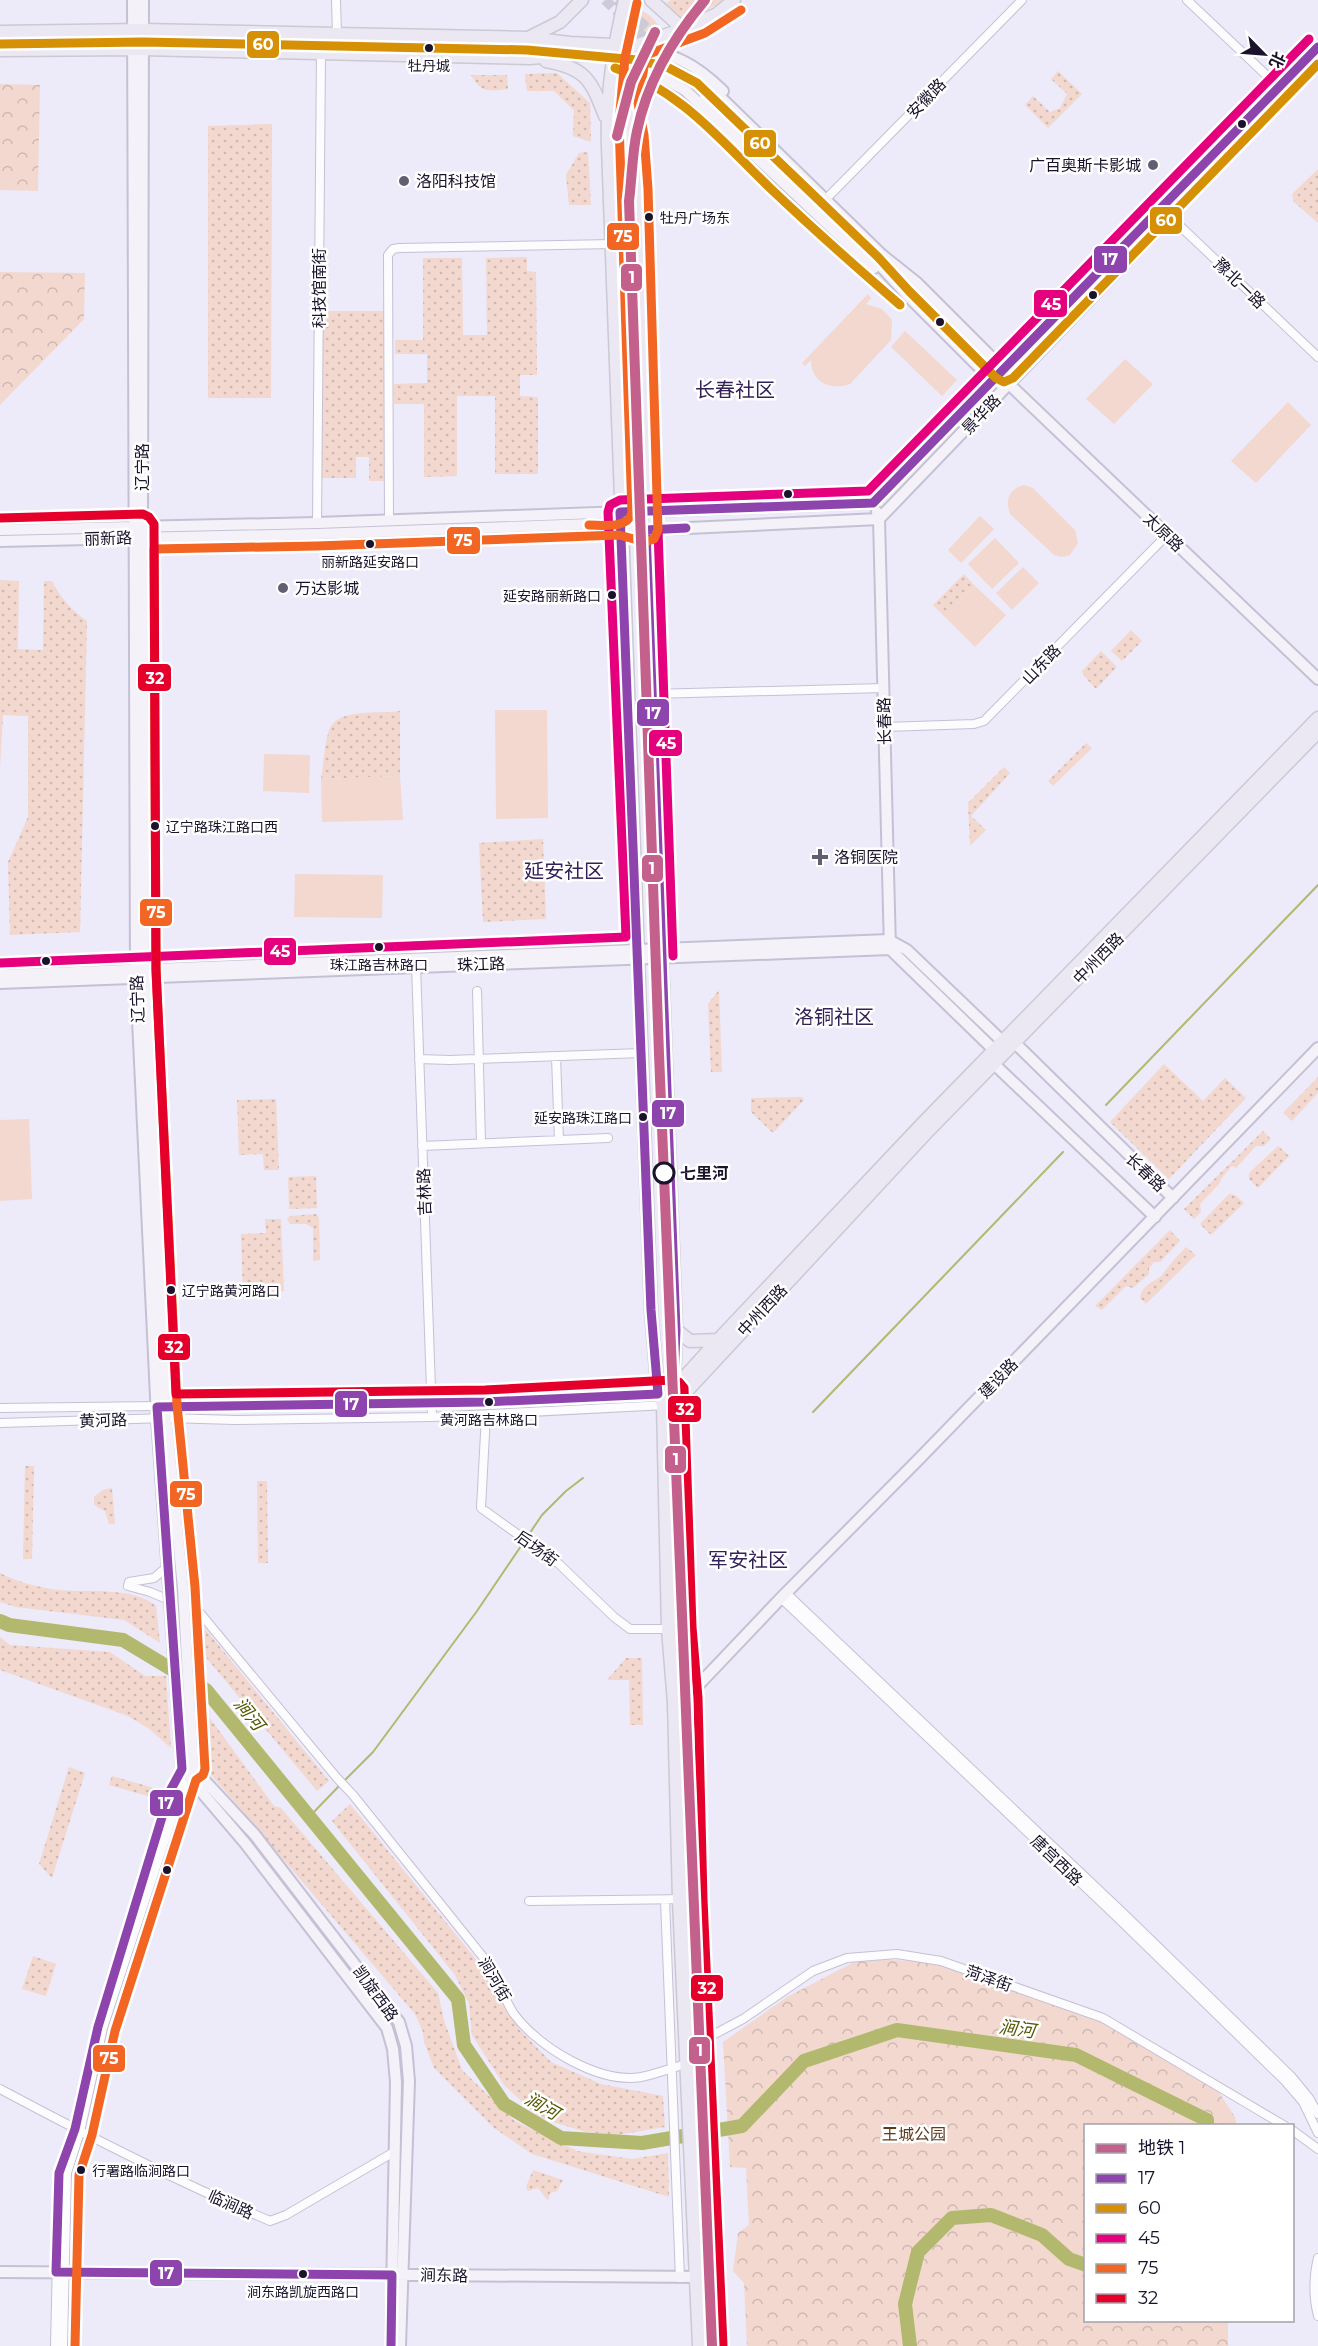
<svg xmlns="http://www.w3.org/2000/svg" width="1318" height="2346" font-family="Montserrat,'Noto Sans SC',sans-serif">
<defs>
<pattern id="grass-dots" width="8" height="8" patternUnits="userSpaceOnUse" patternTransform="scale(1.5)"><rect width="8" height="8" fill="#f2d8cf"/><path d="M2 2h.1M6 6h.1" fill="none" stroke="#cfb8b2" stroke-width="1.8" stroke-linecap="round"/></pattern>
<pattern id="park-crowns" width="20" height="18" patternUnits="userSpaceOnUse" patternTransform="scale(1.5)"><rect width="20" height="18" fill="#f2d8cf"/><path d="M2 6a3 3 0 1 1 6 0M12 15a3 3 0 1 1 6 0" fill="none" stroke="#cfb8b2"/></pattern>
</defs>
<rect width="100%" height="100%" fill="#edeaf9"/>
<!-- grass -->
<path fill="url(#grass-dots)" d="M660,0L667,3L671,0H726L683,22Z
M628,5C643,10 653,15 661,30L640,34C628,25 625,20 628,5Z
M1058,71L1082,94L1048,128L1025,105L1033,96L1050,112L1060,108L1067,94L1051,79Z
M557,73L590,103L591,142L573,136L574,110L554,91H527L525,74Z
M471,75H507L508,89C489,91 482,94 471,75Z
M272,124L271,398H208V126Z
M588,152L591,205H569L566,175L579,153Z
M1318,169V223L1294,202L1292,194Z
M527,257V271L536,272L537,375H520V396L538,397V474H495V396H457V476L424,477V404H394V384L427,383V354H395V340H423V258H462L463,335H487L486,258Z
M318,311H386L385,481H369V457H356V478H318Z
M964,574L975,586L945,617L933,605Z
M0,580L19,581L18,649L43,650L44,581H52C61,598 71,610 87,621L80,932L10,935L8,862L28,817V716L3,715L0,768Z
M1131,630L1142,641L1122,661L1111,651Z
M1101,651L1117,667L1096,689L1085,677L1082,671Z
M400,711V776L321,779C324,763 324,743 330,728C339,708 381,714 400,711Z
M1086,743L1092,748L1053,786L1048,781Z
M1004,767L1010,773L971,816L986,830L970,846L968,803Z
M543,839L546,919L483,922L479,843Z
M719,990L722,1072H711L708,1004Z
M1164,1064L1203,1101L1225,1078L1246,1098L1169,1179L1110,1122Z
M1318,1077V1093L1292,1121L1283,1113Z
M802,1097L804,1100L773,1133L751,1112V1098Z
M276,1099L279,1170H264L263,1154L239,1155L237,1100Z
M1263,1131L1271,1139L1264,1146H1256L1236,1168L1232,1166L1221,1179L1220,1183L1200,1204L1201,1212L1194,1219L1184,1209Z
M1278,1146L1289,1156L1258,1188L1249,1179V1173Z
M316,1176L317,1208L289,1209L288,1177Z
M1229,1194L1235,1195L1244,1203L1211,1235L1200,1224Z
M316,1214L319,1218L320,1260L313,1261V1228L306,1224H290L287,1219L290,1216Z
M265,1219H281L284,1291L243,1293L241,1234L266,1233Z
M1170,1230L1180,1241L1160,1262H1154L1149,1268V1274L1133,1288L1126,1286L1102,1310L1095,1306Z
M1186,1247L1196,1255L1146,1304L1140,1298C1142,1283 1158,1281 1163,1274C1170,1264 1177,1256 1186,1247Z
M25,1466H34L32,1559H23Z
M257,1481H267L268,1563H258Z
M112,1488L115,1524H109L105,1511L94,1505V1497L103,1490Z
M0,1573C17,1582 40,1588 59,1590C89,1593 132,1586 156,1606L160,1643L124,1620L16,1607L0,1602Z
M203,1626L329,1781L317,1791L204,1655Z
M0,1637L10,1645L110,1652L145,1676H166L171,1748L148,1728L128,1716L0,1670Z
M626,1658H642L643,1725H630L629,1680H607Z
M204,1710L274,1806L281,1808L438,1993L444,2020L462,2070L515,2121L577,2151L632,2159L668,2153L669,2197L532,2154L494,2128L434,2068L424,2042L423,2032L415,2014L208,1771Z
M69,1767L85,1773L52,1878L39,1864Z
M112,1776L161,1790L158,1799L109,1785Z
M350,1804L487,1973L518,2028L551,2062L601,2084L663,2096L665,2127L617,2135L586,2132L540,2118L504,2085L472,2035L469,2004L455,1975L332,1821Z
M33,1956L56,1964L46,1996L22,1989Z
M533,2170L563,2180L557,2191L550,2193L548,2201L538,2188L528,2191L526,2187Z"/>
<!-- park -->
<path fill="url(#park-crowns)" d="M0,84L40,85L38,191L0,190Z
M0,272L85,273L84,319L0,405Z
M860,1959L919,1961L965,1969L1141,2036L1209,2077L1235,2117L1237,2125L1086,2126V2320L1228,2321V2346H747L744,2283L733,2271L738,2233L749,2225L746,2168L730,2167L723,2042L787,1997Z"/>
<!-- pitch -->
<path fill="#f2d8cf" d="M868,294L871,298L866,304L882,309L892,320L891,340L850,384C830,391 811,382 811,360L805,366L802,363Z
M905,331L957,380L942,396L891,347Z
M1125,359L1153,384L1114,424L1086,399Z
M1288,402L1311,425L1256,483L1231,461Z
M1024,485L1033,488L1075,530L1078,543L1070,555L1062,557L1054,555L1010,514C1005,499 1009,489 1024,485Z
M980,516L994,529L961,563L948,550Z
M995,538L1019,563L992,589L968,564Z
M1023,567L1039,583L1012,610L996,593Z
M975,586L1006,615L975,647L945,617Z
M495,710H547L548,818L496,819Z
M264,754L310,755L309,793L263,791Z
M400,776L403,820L322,822L321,779Z
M295,874L383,875L382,918L294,917Z
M29,1119L32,1199L0,1201V1120Z"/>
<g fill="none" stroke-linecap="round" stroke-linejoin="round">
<!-- stream -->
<path stroke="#b2b96e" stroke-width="2" d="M1106,1105L1318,885
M813,1412L1063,1152
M344,1781L373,1752L477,1611L542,1515L566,1491L583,1478
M310,1816L340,1785"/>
<!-- river -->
<path stroke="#b2b96e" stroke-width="14" d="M0,1621L9,1625L123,1640L206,1690L458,1999L464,2045L504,2104L561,2138L642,2143L742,2126L804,2061L897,2030L1076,2055L1207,2120V2126
M910,2346L905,2304L918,2252L952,2218L991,2215L1042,2235L1069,2259L1086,2265"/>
<!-- secondary-tunnel -->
<path stroke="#cdcada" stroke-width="10" stroke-dasharray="10 5" stroke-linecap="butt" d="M605,0L705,97
M617,0L712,89"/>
<defs>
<path id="street" d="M336,0L337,34
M1187,0L1279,87
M830,195L1022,0
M1161,208L1318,357
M389,520L388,255L393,249L399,248L612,244
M317,523L321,53
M652,694L884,688
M885,727L974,724L984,721L1167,535
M416,966L432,1417
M477,991L481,1143
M556,1057L559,1140
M419,1059L450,1060L641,1053
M422,1146L608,1138
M0,1408L485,1402L658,1394
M486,1415L481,1508L559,1564L614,1617L630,1629H668
M0,1423L167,1418L235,1420L432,1417L667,1405
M168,1566L154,1578L129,1582L128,1586L150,1592L200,1613L337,1778L353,1795L475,1947C481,1955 489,1963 494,1973C501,1986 505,2001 514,2014C538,2047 599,2084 641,2077C656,2074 671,2068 686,2064
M786,1593L1123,1913L1291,2076L1309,2098L1318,2114
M781,1598L1118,1918L1285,2081L1303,2102L1318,2133
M665,1900L680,2278
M529,1901L691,1899
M696,2044L743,2019L813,1971L847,1958L897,1954L941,1961L1103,2018L1285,2126
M0,2089C88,2136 178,2182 270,2221L286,2215L394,2152
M1292,2130L1318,2149
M1318,2258C1313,2278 1313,2296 1318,2316
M709,2275L716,2268L711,2076
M55,2346L59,2173L75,2129L98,2027L170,1791L184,1767
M63,2346L67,2173L80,2132L103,2028L187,1773"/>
<path id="secondary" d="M133,0L136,978L157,1418L169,1587
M143,0L142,526L144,970L165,1406L183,1588
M635,46C676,56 692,61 723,91
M631,60L686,91L874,268
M712,89L882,255L917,283L1004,370L1010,385L1318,679
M705,97L876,261L907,295L993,381L999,383
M877,512L879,519L890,949L994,1050V1064L1155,1217
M0,530L317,523L873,503L1318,47
M0,541L317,534L620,523L646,530L879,519L1318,62
M889,940L907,950L1002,1041L1015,1043L1173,1198
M0,975L889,940
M0,983L890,949
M682,1700L686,1698L781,1598L920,1458L1318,1048
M193,1768L255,1835L399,2022L406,2046L409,2081L400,2346
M182,1769L245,1843L387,2028L393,2049L396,2082L391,2346
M0,2272L702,2277"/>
<path id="primary" d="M625,0C613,48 606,97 608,147L651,1310L658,1394L663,1405L668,1629L674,1703L679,1900L699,2346
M651,0L683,29
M0,32L143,30L337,34L528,38L570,43L635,46L683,29L717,14L734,0
M528,38L560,22L582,0
M635,46L626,103L632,136L636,189L652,694L676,1330L673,1406L680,1628L686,1698L691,1899L711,2346
M0,50L143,49L530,58C564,55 598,52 631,60
M546,61C586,68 591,80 605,116
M676,1330L690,1341L718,1340
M671,1392L718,1340L923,1123L1318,718
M673,1406L929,1130L1318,732"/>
</defs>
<!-- street casing -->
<use href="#street" stroke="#c5c1d5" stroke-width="10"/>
<!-- secondary casing -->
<use href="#secondary" stroke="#c5c1d5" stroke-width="14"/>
<!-- primary casing -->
<use href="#primary" stroke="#cbc9d2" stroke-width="15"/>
<!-- street -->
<use href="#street" stroke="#fcfcfe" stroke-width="8"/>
<!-- secondary -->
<use href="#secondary" stroke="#f4f2f8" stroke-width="10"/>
<!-- primary -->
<use href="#primary" stroke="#ebe8f3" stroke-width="12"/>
<defs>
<path id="secondary-bridge" d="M169,1587L182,1769
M183,1588L193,1768"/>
</defs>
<!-- secondary-bridge casing -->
<use href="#secondary-bridge" stroke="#c5c1d5" stroke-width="14" stroke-linecap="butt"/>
<!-- secondary-bridge -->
<use href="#secondary-bridge" stroke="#f4f2f8" stroke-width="10"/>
<defs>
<path id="bus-1" d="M674,1381L676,1330L646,530L686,528
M391,2346L392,2275L56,2272L59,2173L75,2129L98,2027L170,1791L182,1769L157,1407L485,1402L658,1394L651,1310L620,512L873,503L1318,47"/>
<path id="bus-2" d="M0,44L143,42L527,50L637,60L667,67L697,83L878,257L909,291L996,378L1004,382L1013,378L1318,64
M615,68C682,91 721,141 770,188C812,228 856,267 900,305"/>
<path id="bus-3" d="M658,530L673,956
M0,963L626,937L608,512L610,505L620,500L868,491L1309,39"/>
<path id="bus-4" d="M589,525C604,525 627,529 632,513L619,122L625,58L637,3
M75,2346L79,2175L92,2135L115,2031L196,1780L203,1775L205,1769L195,1587L177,1405L156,970L154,549L317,546L619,535L645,542L654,539L658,530L648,189L644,135L638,103L646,55L705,33L741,10"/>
<path id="bus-5" d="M0,518L143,514L149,517L154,524L156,970L176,1394L485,1390L672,1380L679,1382L684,1388L692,1627L698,1698L703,1899L723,2345"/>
</defs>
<!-- bus-1 casing -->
<use href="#bus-1" stroke="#fff" stroke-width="14"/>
<!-- bus-2 casing -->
<use href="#bus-2" stroke="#fff" stroke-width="14"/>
<!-- bus-3 casing -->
<use href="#bus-3" stroke="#fff" stroke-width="14"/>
<!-- bus-4 casing -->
<use href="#bus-4" stroke="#fff" stroke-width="14"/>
<!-- bus-5 casing -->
<use href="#bus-5" stroke="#fff" stroke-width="14"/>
<!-- bus-1 -->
<use href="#bus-1" stroke="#8e44ad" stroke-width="9"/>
<!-- bus-2 -->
<use href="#bus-2" stroke="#d69006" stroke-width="9"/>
<!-- bus-3 -->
<use href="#bus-3" stroke="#e5007d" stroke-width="9"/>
<!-- bus-4 -->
<use href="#bus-4" stroke="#f26522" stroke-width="9"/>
<!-- bus-5 -->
<use href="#bus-5" stroke="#e4002b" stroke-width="9"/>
<defs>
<path id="metro-1" d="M705,0C673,38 647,83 637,131C632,154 632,178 629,201L659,1054L712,2346
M617,136L631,82L655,32"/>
</defs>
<!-- metro-1 casing -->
<use href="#metro-1" stroke="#fff" stroke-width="15"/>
<!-- metro-1 -->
<use href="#metro-1" stroke="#c4608c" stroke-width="10"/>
</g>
<!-- markers -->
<g fill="#1a132b" stroke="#fff" stroke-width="2">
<circle cx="429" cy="48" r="5"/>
<circle cx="1242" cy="124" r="5"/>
<circle cx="649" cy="217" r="5"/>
<circle cx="1093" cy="295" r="5"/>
<circle cx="940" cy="322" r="5"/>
<circle cx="788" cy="494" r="5"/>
<circle cx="370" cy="544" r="5"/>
<circle cx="612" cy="595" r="5"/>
<circle cx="155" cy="826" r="5"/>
<circle cx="379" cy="947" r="5"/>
<circle cx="46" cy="961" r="5"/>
<circle cx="643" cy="1117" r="5"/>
<circle cx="171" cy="1290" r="5"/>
<circle cx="489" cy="1402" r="5"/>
<circle cx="167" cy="1870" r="5"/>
<circle cx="81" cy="2170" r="5"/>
<circle cx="303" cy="2274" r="5"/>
</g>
<g fill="#645e73" stroke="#fff" stroke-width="2">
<circle cx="1153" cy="165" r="6"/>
<circle cx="404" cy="181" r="6"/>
<circle cx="283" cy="588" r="6"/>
<path d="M817 848h6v6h6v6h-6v6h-6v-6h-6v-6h6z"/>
</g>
<circle fill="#fff" stroke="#1a132b" stroke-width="3" cx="664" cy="1173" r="10"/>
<g text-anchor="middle" stroke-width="5" stroke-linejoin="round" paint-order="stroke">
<!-- bus labels -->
<g font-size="14" fill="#1a132b" stroke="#fff">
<text x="429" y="71">牡丹城</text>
<text x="660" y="223" text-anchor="start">牡丹广场东</text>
<text x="370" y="567">丽新路延安路口</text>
<text x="601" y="601" text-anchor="end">延安路丽新路口</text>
<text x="166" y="832" text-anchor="start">辽宁路珠江路口西</text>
<text x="379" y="970">珠江路吉林路口</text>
<text x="632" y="1123" text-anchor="end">延安路珠江路口</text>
<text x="182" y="1296" text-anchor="start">辽宁路黄河路口</text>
<text x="489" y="1425">黄河路吉林路口</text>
<text x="92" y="2176" text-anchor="start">行署路临涧路口</text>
<text x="303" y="2297">涧东路凯旋西路口</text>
</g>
<!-- street labels -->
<g font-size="16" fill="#1a132b" stroke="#fff">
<text transform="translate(926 98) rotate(-46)" y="6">安徽路</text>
<text transform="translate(1240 283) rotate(44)" y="6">豫北一路</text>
<text transform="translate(319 288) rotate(-90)" y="6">科技馆南街</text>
<text transform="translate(981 414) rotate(-46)" y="6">景华路</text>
<text transform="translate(142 467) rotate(-90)" y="6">辽宁路</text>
<text transform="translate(1164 532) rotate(44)" y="6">太原路</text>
<text transform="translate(108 538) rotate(-2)" y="6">丽新路</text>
<text transform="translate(1041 664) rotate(-46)" y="6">山东路</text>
<text transform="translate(884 721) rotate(-91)" y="6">长春路</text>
<text transform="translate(1098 958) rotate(-46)" y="6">中州西路</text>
<text transform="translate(481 964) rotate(-2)" y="6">珠江路</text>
<text transform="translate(137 999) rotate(-92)" y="6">辽宁路</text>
<text transform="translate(1146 1172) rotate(44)" y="6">长春路</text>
<text transform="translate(424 1192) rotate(-92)" y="6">吉林路</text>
<text transform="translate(762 1310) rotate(-47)" y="6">中州西路</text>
<text transform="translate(998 1378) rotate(-46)" y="6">建设路</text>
<text transform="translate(103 1420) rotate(-2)" y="6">黄河路</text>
<text transform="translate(537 1548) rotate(36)" y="6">后场街</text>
<text transform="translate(1057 1860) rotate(44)" y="6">唐宫西路</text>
<text transform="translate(989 1978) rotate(19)" y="6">菏泽街</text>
<text transform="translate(495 1979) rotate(60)" y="6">涧河街</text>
<text transform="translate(376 1993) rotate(54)" y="6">凯旋西路</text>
<text transform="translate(231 2204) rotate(24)" y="6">临涧路</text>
<text transform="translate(444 2275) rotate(1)" y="6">涧东路</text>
</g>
<!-- poi labels -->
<g font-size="16" fill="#1a132b" stroke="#fff" text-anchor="start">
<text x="1141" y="171" text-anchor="end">广百奥斯卡影城</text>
<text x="416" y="187">洛阳科技馆</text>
<text x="295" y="594">万达影城</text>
<text x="834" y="863">洛铜医院</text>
</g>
<!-- stop labels -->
<g font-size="16" font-weight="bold" fill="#1a132b" stroke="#fff" text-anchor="start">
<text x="680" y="1179">七里河</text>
</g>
<!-- park labels -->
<g font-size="16" fill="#5f3a1f" stroke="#fff">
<text x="914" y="2140">王城公园</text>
</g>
<!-- water labels -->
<g font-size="18" font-style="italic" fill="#515800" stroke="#fff">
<text transform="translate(249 1714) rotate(51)" y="6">涧河</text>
<text transform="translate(1017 2029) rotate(8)" y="6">涧河</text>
<text transform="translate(542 2106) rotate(30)" y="6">涧河</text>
</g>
<!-- quarter labels -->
<g font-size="20" fill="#332258" stroke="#fff">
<text x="735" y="397">长春社区</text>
<text x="564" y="878">延安社区</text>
<text x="834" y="1024">洛铜社区</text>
<text x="748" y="1567">军安社区</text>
</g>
</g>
<g stroke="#fff" stroke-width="2">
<rect x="246" y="30" width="34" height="29" rx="6" fill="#d69006"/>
<rect x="743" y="129" width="34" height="29" rx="6" fill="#d69006"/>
<rect x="1149" y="206" width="34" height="29" rx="6" fill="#d69006"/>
<rect x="606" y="222" width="34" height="29" rx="6" fill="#f26522"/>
<rect x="1093" y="245" width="35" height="29" rx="6" fill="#8e44ad"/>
<rect x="620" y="263" width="23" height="29" rx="6" fill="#c4608c"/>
<rect x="1033" y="289" width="35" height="29" rx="6" fill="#e5007d"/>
<rect x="446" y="526" width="35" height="29" rx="6" fill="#f26522"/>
<rect x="137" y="663" width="35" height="29" rx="6" fill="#e4002b"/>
<rect x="636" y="698" width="34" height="29" rx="6" fill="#8e44ad"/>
<rect x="648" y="729" width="35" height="28" rx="6" fill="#e5007d"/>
<rect x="641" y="854" width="23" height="29" rx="6" fill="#c4608c"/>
<rect x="139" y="898" width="34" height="29" rx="6" fill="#f26522"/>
<rect x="263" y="937" width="34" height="29" rx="6" fill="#e5007d"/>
<rect x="651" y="1099" width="34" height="29" rx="6" fill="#8e44ad"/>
<rect x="157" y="1333" width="34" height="28" rx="6" fill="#e4002b"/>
<rect x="334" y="1390" width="34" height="28" rx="6" fill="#8e44ad"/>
<rect x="667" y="1395" width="35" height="28" rx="6" fill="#e4002b"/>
<rect x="664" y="1445" width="23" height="29" rx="6" fill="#c4608c"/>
<rect x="169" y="1480" width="34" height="28" rx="6" fill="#f26522"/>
<rect x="149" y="1789" width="35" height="28" rx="6" fill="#8e44ad"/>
<rect x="690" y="1974" width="34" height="28" rx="6" fill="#e4002b"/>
<rect x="688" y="2036" width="23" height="29" rx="6" fill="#c4608c"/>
<rect x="92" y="2044" width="34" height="29" rx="6" fill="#f26522"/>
<rect x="149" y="2259" width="34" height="28" rx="6" fill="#8e44ad"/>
</g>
<g font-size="16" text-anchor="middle" font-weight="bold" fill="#fff">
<text x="263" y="50">60</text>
<text x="760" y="149">60</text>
<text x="1166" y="226">60</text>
<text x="623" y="242">75</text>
<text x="1110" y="265">17</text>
<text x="632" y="283">1</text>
<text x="1051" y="310">45</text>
<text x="463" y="546">75</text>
<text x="155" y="684">32</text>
<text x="653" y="719">17</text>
<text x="666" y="749">45</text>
<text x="652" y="874">1</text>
<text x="156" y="918">75</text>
<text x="280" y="957">45</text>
<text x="668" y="1119">17</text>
<text x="174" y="1353">32</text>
<text x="351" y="1410">17</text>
<text x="685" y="1415">32</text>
<text x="676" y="1465">1</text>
<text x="186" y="1500">75</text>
<text x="166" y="1809">17</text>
<text x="707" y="1994">32</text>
<text x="700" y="2056">1</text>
<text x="109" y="2064">75</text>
<text x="166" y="2279">17</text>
</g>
<!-- legend -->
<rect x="1084" y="2124" width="210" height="198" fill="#ffffff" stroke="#a3a1aa" stroke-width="1.5"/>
<rect x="1096" y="2144" width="30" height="9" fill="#c4608c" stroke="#a3a1aa" stroke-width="1.5"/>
<text x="1138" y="2154" font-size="18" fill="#1a132b">地铁 1</text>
<rect x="1096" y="2174" width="30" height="9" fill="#8e44ad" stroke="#a3a1aa" stroke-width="1.5"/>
<text x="1138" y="2184" font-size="18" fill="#1a132b">17</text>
<rect x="1096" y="2204" width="30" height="9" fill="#d69006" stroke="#a3a1aa" stroke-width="1.5"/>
<text x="1138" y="2214" font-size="18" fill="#1a132b">60</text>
<rect x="1096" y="2234" width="30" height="9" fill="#e5007d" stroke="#a3a1aa" stroke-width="1.5"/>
<text x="1138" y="2244" font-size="18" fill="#1a132b">45</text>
<rect x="1096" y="2264" width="30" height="9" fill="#f26522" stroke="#a3a1aa" stroke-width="1.5"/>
<text x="1138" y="2274" font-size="18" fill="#1a132b">75</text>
<rect x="1096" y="2294" width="30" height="9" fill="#e4002b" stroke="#a3a1aa" stroke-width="1.5"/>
<text x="1138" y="2304" font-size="18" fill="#1a132b">32</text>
<!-- north arrow -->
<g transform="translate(1264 54) rotate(115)" stroke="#ffffff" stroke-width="4.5" paint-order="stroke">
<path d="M0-4.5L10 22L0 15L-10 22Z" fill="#1a132b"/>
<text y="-9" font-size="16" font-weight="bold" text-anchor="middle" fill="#1a132b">北</text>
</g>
</svg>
